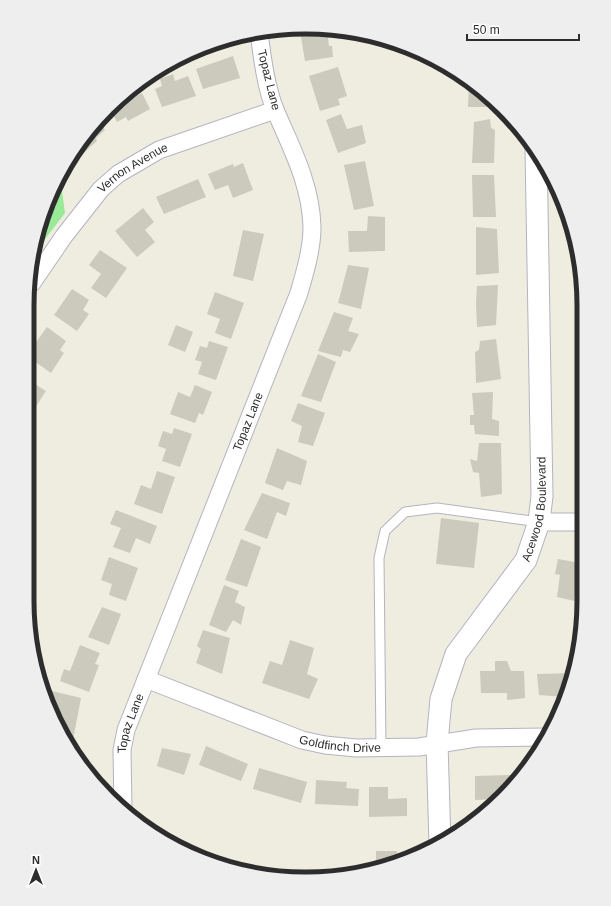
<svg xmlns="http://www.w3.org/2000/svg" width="611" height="906" font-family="Arial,sans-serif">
<rect width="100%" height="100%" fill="#efeddf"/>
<!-- green -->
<path fill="#9ae998" d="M60,176L65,213L36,251L33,250L56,182Z"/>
<!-- building -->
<path fill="#cbcabd" d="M316,28L327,29L329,46H332L333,57L305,61L300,31Z
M233,56L240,78L203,89L196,69Z
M338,67L347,96L338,99L340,105L320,111L309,76Z
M173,74L175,81L188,76L196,96L162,107L155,89L162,86L160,79Z
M469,81L494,101V107H468Z
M128,92L131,99L142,93L150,109L128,121L126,117L117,122L110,108Z
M341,114L347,129L362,125L366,143L338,153L326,120Z
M490,119L491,128L495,130L494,163H472L474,122Z
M99,122L105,130L96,138L97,141L79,157L76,153Z
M365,161L374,206L354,210L344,165Z
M243,163L253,190L233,198L228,185L215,190L208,174L233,164L234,167Z
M472,175H494L496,217H473Z
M198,179L206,197L164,214L156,197Z
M143,208L154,222L145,230L155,242L137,257L115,231Z
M368,216L385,217V251L349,252L348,231H367Z
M476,227L497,229L499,273L476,275Z
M243,230L264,234L253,281L233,276Z
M576,242L579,251L580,262H577Z
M100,250L127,268L106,298L91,288L101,274L89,265Z
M348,265L369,268L361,309L338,303Z
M498,285L496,325L477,327L476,303L477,286Z
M575,286H582L584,321L575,320Z
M72,289L89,300L83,310L89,314L77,331L54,315Z
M215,292L244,303L231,339L215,333L220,319L207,314Z
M334,312L353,318L348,331L359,334L350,352L343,350L341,357L318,351Z
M176,325L193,332L185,352L168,345Z
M47,327L66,341L60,350L64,353L51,373L31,359V355L37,347L34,345Z
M584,337L583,371L577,372L576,338Z
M496,339L501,379L476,383L475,352L479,350L480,341Z
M209,341L228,347L216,380L198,374L202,362L195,360L200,346L207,348Z
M318,354L336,362L321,402L301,396Z
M30,381L46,391L33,411L30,409Z
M195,385L212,392L203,415L199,413L195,423L170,414L178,392L190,397Z
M493,392L492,419L499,421V436L475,434L474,425H470V415H474L472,393Z
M578,398H583L582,431H579Z
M298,403L325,413L313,446L298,442L302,426L291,421Z
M174,428L192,434L180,467L162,461L166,449L158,446L163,431L172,434Z
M479,443H501L502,494L481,497L479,473L473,472L470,459L477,461Z
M277,448L307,461L301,485L287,481L283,490L265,483Z
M157,471L175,477L162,514L134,504L141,485L151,489Z
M262,493L290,503L286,516L277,512L267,539L244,530Z
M116,510L157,526L150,544L136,538L130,553L113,547L121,528L110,524Z
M441,518L479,523L474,568L436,564Z
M241,539L261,547L247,587L225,580Z
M109,557L138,568L126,601L109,595L112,584L101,580Z
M558,559L580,563L579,602L557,597L560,575L555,574Z
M224,585L239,591L235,602L245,607L241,625L233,620L226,632L209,625Z
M102,607L121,614L109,645L88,637Z
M203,630L230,638L222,674L196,663L201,649L197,646Z
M290,640L314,648L307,674L318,679L309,699L262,683L270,661L282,665Z
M80,645L100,653L95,664L99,665L89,692L60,681L64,669L70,671Z
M495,661H507L511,671H524L525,698L507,700V693H481L480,671H495Z
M573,673L564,697L539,695L537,674Z
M52,691L81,698L72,745L68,744L49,705Z
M206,746L248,764L241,781L199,765Z
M162,748L191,754L184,775L157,766Z
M259,768L307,782L301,803L253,789Z
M511,775V785L500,799L475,800V776Z
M316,780L347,782L346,788L359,789L358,806L315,804Z
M369,787H388V799L407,798V816L369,817Z
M376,851H397V860L376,868Z"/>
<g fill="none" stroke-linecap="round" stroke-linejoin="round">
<defs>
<path id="service" d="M381,748L379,558L385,531L405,512L437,508L539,522"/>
<g id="minor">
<path id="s1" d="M32,283L64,236L101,189L118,174L159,150L275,110"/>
<path d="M539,522H581"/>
<path id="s2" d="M146,679L302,740L325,745L356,748L419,747L476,738L546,737"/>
<path id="s3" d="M123,808L122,750L126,730L299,293C305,272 312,249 312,227C311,185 292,149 276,112C266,89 262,56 259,32"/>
</g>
<g id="tertiary">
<path id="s4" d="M440,844L437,743L441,699L456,654L526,560L539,522L542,496L536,149"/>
</g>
</defs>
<!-- service casing -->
<use href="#service" stroke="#b4b3c1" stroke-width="11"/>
<!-- minor casing -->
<use href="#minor" stroke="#b4b3c1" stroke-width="19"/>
<!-- tertiary casing -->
<use href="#tertiary" stroke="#b4b3c1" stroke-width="23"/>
<!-- service -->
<use href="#service" stroke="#fff" stroke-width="9"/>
<!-- minor -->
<use href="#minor" stroke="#fff" stroke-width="17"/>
<!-- tertiary -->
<use href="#tertiary" stroke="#fff" stroke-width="21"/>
</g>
<g text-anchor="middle" stroke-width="3" stroke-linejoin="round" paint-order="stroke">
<!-- street labels -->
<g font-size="12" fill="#2d2d2d" stroke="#fff">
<text transform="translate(269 80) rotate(76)" y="4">Topaz Lane</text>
<text dy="4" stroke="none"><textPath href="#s1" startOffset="155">Vernon Avenue</textPath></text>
<text dy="4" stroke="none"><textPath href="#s3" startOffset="410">Topaz Lane</textPath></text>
<text dy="4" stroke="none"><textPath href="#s4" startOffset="362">Acewood Boulevard</textPath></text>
<text dy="4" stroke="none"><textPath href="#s3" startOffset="86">Topaz Lane</textPath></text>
<text dy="4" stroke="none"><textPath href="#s2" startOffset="206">Goldfinch Drive</textPath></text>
</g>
</g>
<!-- crop -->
<path d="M0 0H611V906H0ZM305 34H306A271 271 0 0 1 577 305V601A271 271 0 0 1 306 872H305A271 271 0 0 1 34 601V305A271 271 0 0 1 305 34Z" fill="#eee" fill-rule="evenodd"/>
<path fill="none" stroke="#2d2d2d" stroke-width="5" d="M305 34H306A271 271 0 0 1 577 305V601A271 271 0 0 1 306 872H305A271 271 0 0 1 34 601V305A271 271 0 0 1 305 34Z"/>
<!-- north arrow -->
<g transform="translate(36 870)" stroke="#ffffff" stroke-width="3" paint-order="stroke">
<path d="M0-3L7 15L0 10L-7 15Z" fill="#2d2d2d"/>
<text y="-6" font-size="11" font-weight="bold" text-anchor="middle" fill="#2d2d2d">N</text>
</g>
<!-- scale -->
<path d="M467 34v6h112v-6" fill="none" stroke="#2d2d2d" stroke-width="2"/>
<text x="473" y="34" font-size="12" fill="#2d2d2d" stroke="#ffffff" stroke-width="3" paint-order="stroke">50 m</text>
</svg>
